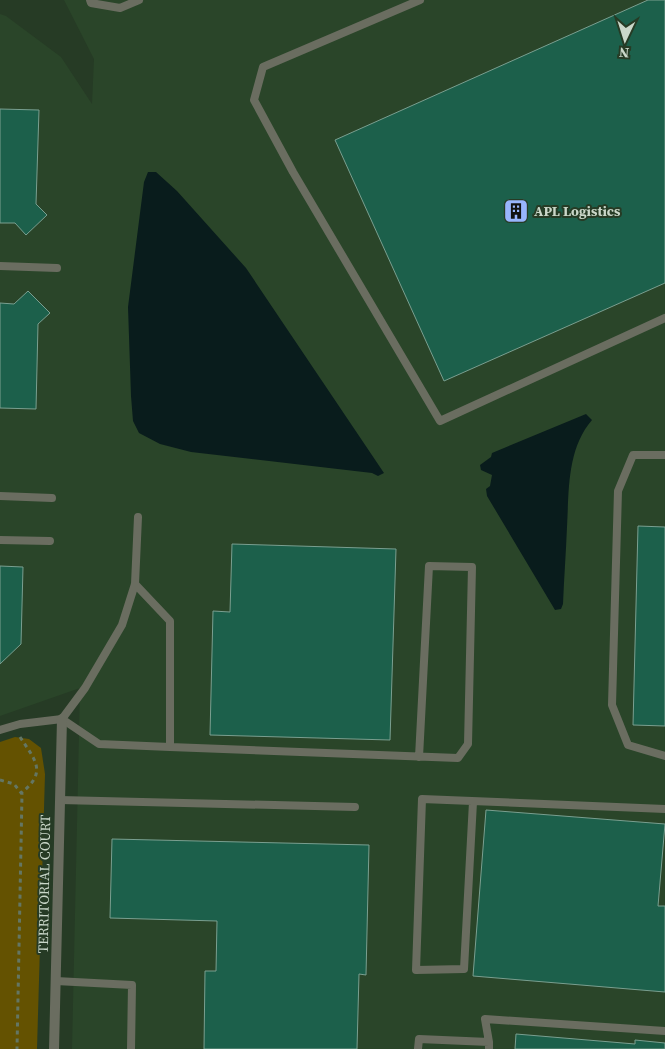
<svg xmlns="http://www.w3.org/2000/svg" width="665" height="1049" font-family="'Source Serif 4',serif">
<rect width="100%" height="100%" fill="#263b25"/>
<!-- built -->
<path fill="#2a4529" d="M64,0H665V1049H72L80,688L0,716V14L6,16L61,57L92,104L94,59Z"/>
<!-- green -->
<path fill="#645201" d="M15,737L29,739L41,748L45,774L37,1049H0V742Z"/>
<!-- water -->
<path fill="#091c1c" d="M148,172H156L177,191L246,268L384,473L378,476L372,473L191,452L160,444L139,433L133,421L131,396L128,307L144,182Z
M586,414L592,420C567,449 569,490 567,527C566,552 564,578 563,604L561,609L555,610L487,496L486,489L490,486L492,475L481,470L480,465L491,457L492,453Z"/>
<!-- building -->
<path fill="#1c604b" stroke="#7a9f90" d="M648,0H665V283L444,381L335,140Z
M0,109L39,110L36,204L47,215L26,235L15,223H0Z
M28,291L50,313L38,324L36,409L0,408V303L14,304Z
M638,526L665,527V726L633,725Z
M232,544L396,549L390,740L210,735L213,611L230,612Z
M0,566L23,567L21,644L0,664Z
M486,810L665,824L658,906H665V992L473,976Z
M112,839L369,845L366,975L359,974L357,1049H204L205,971H216L217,921L110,918Z
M516,1034L635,1044V1040L665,1043V1049H515Z"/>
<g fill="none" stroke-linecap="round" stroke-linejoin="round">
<!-- path -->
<path stroke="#647663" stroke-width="3" stroke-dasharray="4 4" stroke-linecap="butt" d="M20,737C35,760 48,772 21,793
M0,780L14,784L22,794L17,1049"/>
<!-- service -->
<path stroke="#6a6d60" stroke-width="8" d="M90,0L91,3L120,8L139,0
M420,0L263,67L254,100L293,172L440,421L665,318
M0,266L57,268
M665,455H633L618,491L612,705L628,745L665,756
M0,496L52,498
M0,540L50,541
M62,719L85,688L122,625L135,584L138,517
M0,730L20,724L62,719L99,744L170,747V621L135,584
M170,747L458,758L468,744L472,567L429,566L419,757
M60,800L355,807
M473,802L464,969L416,970L422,799L665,809
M56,981L132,985L131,1049
M489,1042L485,1019L665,1031
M418,1049L419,1039L489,1042V1049"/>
<!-- minor -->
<path stroke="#6a6d60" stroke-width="10" d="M54,1049L62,719"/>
</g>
<!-- icons -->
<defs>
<symbol id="building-square" viewBox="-11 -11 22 22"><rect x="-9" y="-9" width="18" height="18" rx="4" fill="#98b5fd" stroke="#263b25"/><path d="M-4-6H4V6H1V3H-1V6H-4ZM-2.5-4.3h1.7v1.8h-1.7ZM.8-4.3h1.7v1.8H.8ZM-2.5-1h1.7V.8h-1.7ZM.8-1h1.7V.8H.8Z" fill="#111"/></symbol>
</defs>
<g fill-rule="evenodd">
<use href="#building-square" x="502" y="197" width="28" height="28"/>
</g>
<g text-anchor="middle" stroke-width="4" stroke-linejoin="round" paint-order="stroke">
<!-- poi labels -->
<g font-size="14" font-weight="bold" fill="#cad7c9" stroke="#263b25" text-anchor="start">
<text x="534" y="216">APL Logistics</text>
</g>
<!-- street labels -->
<g font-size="14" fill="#cad7c9" stroke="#263b25">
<text transform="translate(44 884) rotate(-89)" y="5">TERRITORIAL COURT</text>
</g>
</g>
<!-- north arrow -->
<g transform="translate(625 40) rotate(184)" stroke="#263b25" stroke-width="4" paint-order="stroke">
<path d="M0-4L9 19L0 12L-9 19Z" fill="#cad7c9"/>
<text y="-8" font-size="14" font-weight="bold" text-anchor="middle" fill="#cad7c9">N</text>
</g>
</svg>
